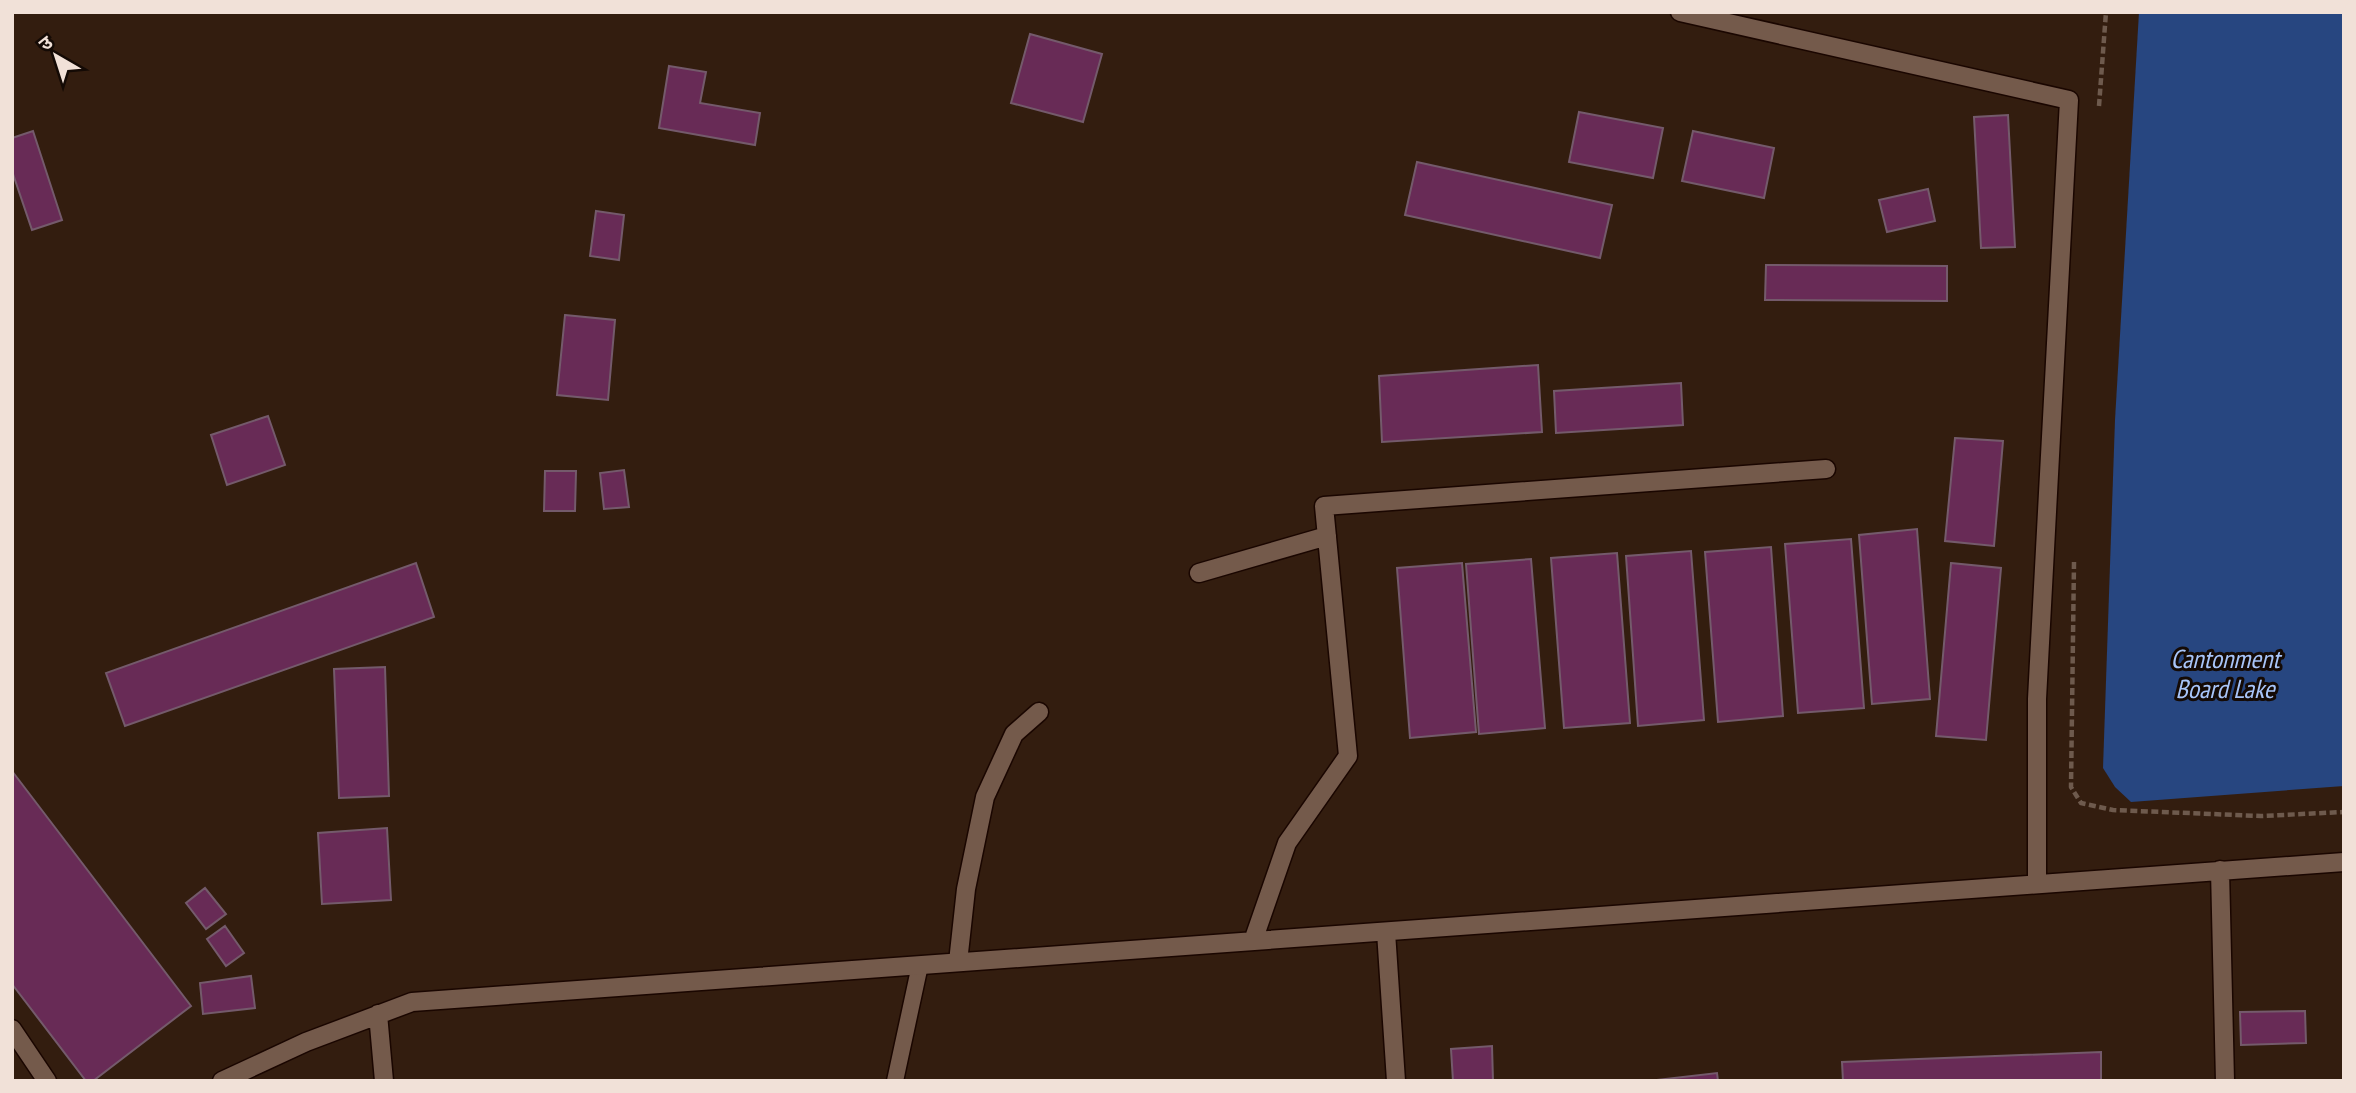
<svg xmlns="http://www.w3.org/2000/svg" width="2356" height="1093" font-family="'PT Sans Narrow','Noto Sans Devanagari',sans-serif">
<rect width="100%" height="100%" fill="#331d0f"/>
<!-- water -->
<path fill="#274680" d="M2139,12H2344V786L2131,802L2115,787L2103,768L2115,420Z"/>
<!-- building -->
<path fill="#682b56" stroke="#745a6b" stroke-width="2" d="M1030,34L1102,54L1083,122L1011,103Z
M669,66L706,72L700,103L760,113L755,145L659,128Z
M1579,112L1663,128L1653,178L1569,162Z
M2008,115L2015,247L1981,248L1974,117Z
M33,131L62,220L32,230L12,171V138Z
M1693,131L1774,148L1764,198L1682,181Z
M1417,162L1612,205L1600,258L1405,215Z
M1928,189L1935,221L1887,232L1879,200Z
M596,211L624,215L619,260L590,256Z
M1766,265L1947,266V301L1765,300Z
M565,315L615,320L608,400L557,395Z
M1538,365L1542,432L1382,442L1379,376Z
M1681,383L1683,425L1556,433L1554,391Z
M268,416L285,465L227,485L211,435Z
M1955,438L2003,441L1994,546L1945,541Z
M624,470L629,507L604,509L600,473Z
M545,471H576L575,511H544Z
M1917,529L1930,699L1872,704L1859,535Z
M1851,539L1864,708L1798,713L1785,544Z
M1771,547L1783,716L1718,722L1705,552Z
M1691,551L1704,720L1638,726L1626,556Z
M1617,553L1630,723L1564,728L1551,558Z
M1531,559L1545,728L1479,734L1466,564Z
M416,563L434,617L125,726L106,673Z
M1462,563L1476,732L1410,738L1397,568Z
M1951,563L2001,568L1986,740L1936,736Z
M385,667L389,796L339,798L334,669Z
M12,771L191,1006L93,1081H86L12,984Z
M387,828L391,900L322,904L318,833Z
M205,888L226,914L206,929L186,903Z
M225,926L244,953L226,966L207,939Z
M251,976L255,1008L203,1014L200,983Z
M2305,1011L2306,1043L2241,1045L2240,1012Z
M1492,1046L1493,1081H1453L1451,1049Z
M2101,1052V1081H1843L1842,1062Z
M1717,1073L1718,1081H1648Z"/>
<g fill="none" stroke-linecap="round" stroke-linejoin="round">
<defs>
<path id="lane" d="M895,1081L920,965"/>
<path id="street" d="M1680,12L2069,100L2037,699V883
M1199,573L1327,536
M2220,870L2225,1081
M1386,932L1396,1081
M1253,941L1287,843L1348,756L1324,506L1826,469
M958,962L966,889L985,797L1014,734L1039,712
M378,1014L384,1081
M12,1029L47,1081
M222,1081L306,1042L412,1002L2344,862"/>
</defs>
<!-- lane casing -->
<use href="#lane" stroke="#1a0600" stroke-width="19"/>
<!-- street casing -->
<use href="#street" stroke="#1a0600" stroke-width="21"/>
<!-- path -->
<path stroke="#6e5a4d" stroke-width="4.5" stroke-dasharray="7 3.5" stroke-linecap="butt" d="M2099,106L2106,12
M2074,562L2071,787L2081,803L2113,810L2261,816L2344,812"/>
<!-- lane -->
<use href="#lane" stroke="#745a4b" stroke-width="16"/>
<!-- street -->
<use href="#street" stroke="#745a4b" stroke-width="18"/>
</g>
<g text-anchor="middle" stroke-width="6" stroke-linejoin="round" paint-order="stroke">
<!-- water labels -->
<g font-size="26" font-style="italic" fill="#a8c5f9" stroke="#140a05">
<text x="2225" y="668">Cantonment<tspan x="2225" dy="30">Board Lake</tspan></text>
</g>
</g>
<!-- border -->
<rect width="2356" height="1093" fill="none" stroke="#f1e1d8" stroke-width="28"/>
<!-- north arrow -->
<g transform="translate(56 56) rotate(321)" stroke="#140a05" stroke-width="5" paint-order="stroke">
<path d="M0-5L12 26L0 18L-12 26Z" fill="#f1e1d8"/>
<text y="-10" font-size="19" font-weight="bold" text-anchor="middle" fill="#f1e1d8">उ</text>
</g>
</svg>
